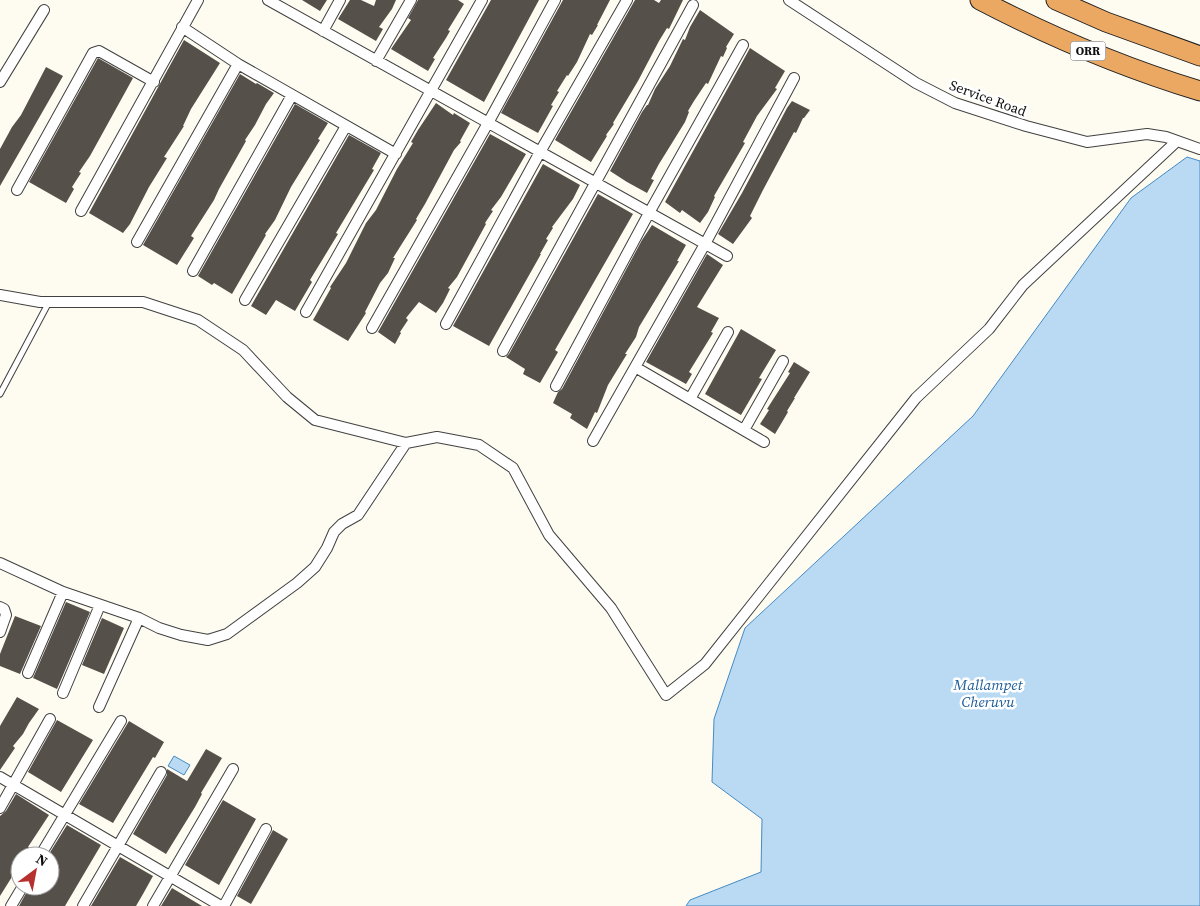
<svg xmlns="http://www.w3.org/2000/svg" width="1200" height="906" font-family="'Source Serif 4',serif">
<rect width="100%" height="100%" fill="#fefcf1"/>
<!-- water -->
<path fill="#b9daf2" stroke="#458ac4" d="M1187,157L1200,161V906H686L690,900L761,872L762,819L712,782L714,719L745,628L973,416L1131,198Z
M174,756L190,765L184,775L168,766Z"/>
<!-- building -->
<path fill="#56504b" d="M302,0H327L320,11Z
M350,0H361L374,6L376,0H396L392,9L379,27L383,29L376,41L338,19Z
M418,0H458L464,4L448,30L450,31L446,38L433,58L435,59L428,71L391,49L411,20L408,18Z
M491,0H539L484,102L446,80Z
M563,0H610L597,25H598L592,35L590,34L577,62L568,76L567,75L557,91L559,92L551,105L553,106L538,133L501,113Z
M635,0H654L659,3L661,0H683L669,29L667,28L659,41L638,81L613,123L614,124L606,135L607,136L591,162L555,140Z
M700,10L734,34L726,47L727,48L723,57L721,56L708,84L706,83L694,101L688,111L689,112L685,122L659,164L651,179L654,180L647,193L627,182L610,171L642,112L647,105H648L655,89L670,66L683,39L685,40L690,27Z
M184,40L220,63L191,109L183,126H184L164,157L167,158L149,187L130,224L123,233L89,213Z
M750,48L785,71L775,88L777,89L757,116L743,142L745,143L714,196L715,197L708,212L700,223L682,210L680,213L665,202Z
M98,58L133,78L90,156L79,172L81,173L72,187L74,189L66,203L29,182Z
M46,67L63,76L0,186V149L12,127L21,115Z
M240,74L256,84L257,83L274,93L266,104L255,125L245,140L246,141L219,189L214,200L191,236L194,238L177,265L143,245Z
M792,101L810,110L804,118H803L796,133L794,132L763,190L750,216L752,218L733,244L718,234L742,193L787,108Z
M436,103L453,115L454,113L470,123L460,141L461,142L454,150L425,204L416,219L417,220L393,258H395L388,273L380,283L365,312L366,313L348,341L313,320L331,288L330,287L346,263L366,223L376,210L397,169L413,143L411,142L418,130Z
M295,104L328,123L318,139L320,140L291,187L275,220L265,234L266,235L232,294L214,283L212,285L198,276Z
M490,134L526,154L501,197L491,210L493,211L485,223L486,224L457,277L448,288L450,289L443,303L436,313L419,302L406,318L408,320L400,332L401,333L395,344L378,332Z
M349,135L381,153L372,169L374,170L336,233L338,234L310,280L312,282L295,311L276,300L266,315L251,306Z
M543,164L580,185L573,199L552,227L553,228L546,239L548,240L540,254H541L489,346L453,326Z
M598,194L633,214L555,350L558,352L540,383L523,374L525,369L506,357L509,354Z
M652,225L686,245L677,261H679L639,327L636,337L625,354H627L608,385L597,413L595,412L587,429L570,418L572,414L553,403L558,392L562,389L642,240Z
M707,254L723,265L697,307L719,318L711,332L713,333L689,372L692,374L686,384L646,362Z
M741,329L776,350L759,378L762,379L741,415L705,394Z
M794,362L810,372L794,398H795L787,411L788,412L775,434L760,424L769,410L767,409L790,373L788,372Z
M66,602L90,612L57,689L33,678Z
M15,616L41,626L20,674L0,666V654Z
M102,618L124,628L104,674L82,665Z
M17,697L39,709L29,723L23,734L13,746L15,748L0,770V726Z
M57,720L93,740L61,792L28,772Z
M129,721L164,742L155,758L153,757L113,823L79,804Z
M206,749L222,758L201,793L202,794L195,807L166,854L133,834L167,775V769L187,781Z
M16,794L49,815L28,847L30,848L25,856H20V864L0,896V816L6,811Z
M223,800L256,819L219,885L185,865Z
M67,825L101,845L65,906H19L30,886H50L49,854Z
M273,830L288,839L251,904L237,896Z
M120,857L153,876L143,894L136,906H91Z
M172,888L202,906H161Z"/>
<g fill="none" stroke-linecap="round" stroke-linejoin="round">
<defs>
<path id="lane" d="M0,394L49,302"/>
<path id="street" d="M268,0L727,256
M789,0L916,83L955,103L1026,126L1087,142L1147,134L1166,137L1200,149
M182,27L238,64L396,154
M323,31L340,0
M376,61L411,0
M0,82L44,10
M17,190L93,53L99,51L154,82
M81,211L198,0
M137,242L238,64
M193,271L292,95
M0,295L40,302H143L198,320L243,350L287,397L315,420L406,443L437,437L479,445L513,468L549,535L611,608L666,695L705,664L916,398L989,329L1023,285L1177,141
M245,300L346,126
M306,312L482,0
M446,324L540,152L627,0
M372,328L488,123L555,0
M503,351L693,5
M635,367L764,442
M556,386L649,213L743,45
M690,399L728,332
M744,430L783,361
M593,441L705,244L794,78
M0,563L63,592L139,618L159,628L181,635L208,640L227,634L297,583L315,567L327,548L334,532L342,524L358,515L406,443
M0,607L4,609L6,615L0,632
M28,673L63,592
M63,693L100,605
M99,707L139,618
M0,777L221,906
M0,808L50,719
M40,856L121,721
M11,906L23,886
M83,906L161,772
M153,906L233,769
M224,906L266,829"/>
<path id="highway" d="M980,0C1051,37 1124,68 1200,91
M1056,0L1106,22L1200,56"/>
</defs>
<!-- lane casing -->
<use href="#lane" stroke="#414141" stroke-width="7"/>
<!-- street casing -->
<use href="#street" stroke="#414141" stroke-width="12"/>
<!-- highway casing -->
<use href="#highway" stroke="#1f1f1f" stroke-width="21"/>
<!-- lane -->
<use href="#lane" stroke="#fff" stroke-width="5"/>
<!-- street -->
<use href="#street" stroke="#fff" stroke-width="10"/>
<!-- highway -->
<use href="#highway" stroke="#eaa863" stroke-width="19"/>
</g>
<g text-anchor="middle" stroke-width="5" stroke-linejoin="round" paint-order="stroke">
<!-- shield labels -->
<rect fill="#fff" stroke="#565656" stroke-width="1" x="1070.5" y="41.5" width="35" height="19" rx="4"/>
<g font-size="12" font-weight="bold" fill="#0e0e0e">
<text x="1088" y="55">ORR</text>
</g>
<!-- street labels -->
<g font-size="14" fill="#0e0e0e" stroke="#fff">
<text transform="translate(988 98) rotate(20)" y="5">Service Road</text>
</g>
<!-- water labels -->
<g font-size="15" font-style="italic" fill="#205d98" stroke="#fff">
<text x="988" y="690">Mallampet<tspan x="988" dy="17">Cheruvu</tspan></text>
</g>
</g>
<!-- north arrow -->
<g transform="translate(35 871) rotate(32)"><circle r="24" fill="#ffffff" stroke="#9f9f9f"/>
<path d="M0-4L9 19L0 12L-9 19Z" fill="#b6302f"/>
<text y="-8" font-size="14" font-weight="bold" text-anchor="middle" fill="#0e0e0e">N</text>
</g>
</svg>
